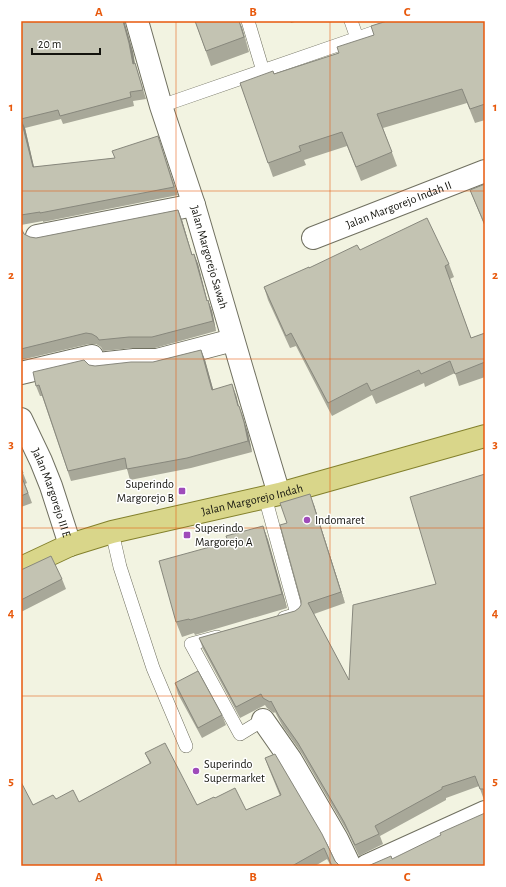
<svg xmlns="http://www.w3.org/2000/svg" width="506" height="887" font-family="'Alegreya Sans',sans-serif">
<rect width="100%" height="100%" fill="#f2f3e1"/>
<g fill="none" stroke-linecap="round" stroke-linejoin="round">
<defs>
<path id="service" d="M248,21L263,71
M351,21L357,38
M161,106L407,21
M265,497L297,614L284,618
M112,532L120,567L153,668L186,746
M217,637L191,644L240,734L263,720"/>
<g id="minor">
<path id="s1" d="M137,21L161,106L194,205L258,424L279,494"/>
<path d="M37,236L194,205"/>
<path id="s2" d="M313,238L485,171"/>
<path d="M98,364L134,360H157L233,340"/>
<path d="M21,373L92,356"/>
<path id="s3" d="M21,419L41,461L51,486L70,545"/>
<path d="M263,720L291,760L337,839L350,866"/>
<path d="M366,866L485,812"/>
</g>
<g id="primary">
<path id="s4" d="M21,568L70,545L112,532L279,494L485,436"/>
</g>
</defs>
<!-- service casing -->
<use href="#service" stroke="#707060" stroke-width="14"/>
<!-- minor casing -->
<use href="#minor" stroke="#707060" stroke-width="24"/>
<!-- primary casing -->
<use href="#primary" stroke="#83802c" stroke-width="24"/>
<!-- service -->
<use href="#service" stroke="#fff" stroke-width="13"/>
<!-- minor -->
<use href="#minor" stroke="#fff" stroke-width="22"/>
<!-- primary -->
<use href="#primary" stroke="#d9d68a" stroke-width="22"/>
</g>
<!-- wall -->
<path fill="#a8a899" d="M21,21H125V24L133,52L135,63L138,72L146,99L133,101L134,106L63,124L61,119L25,128L34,167L115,158L161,145L178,195L43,222V221L21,225Z
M195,21H239L249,52L211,66Z
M290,21H298L291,23Z
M485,21V120L475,123L467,103L383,128L397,166L361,181L347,146L304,160L306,165L273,177L240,83L274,74L339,53L374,35Z
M485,184V227L470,190Z
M178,210L182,220L192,254H194L198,264L207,301L208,300L212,311L216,331L155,348H133L103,351L101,347L96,344H89L21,360V228L24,234L30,237L36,238Z
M360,250L449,264L454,277L450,279L471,338L485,333V377L459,386L455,373L425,387L424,383L376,404L372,395L332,416L296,346L290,348L268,300L264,287L309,268Z
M201,350L205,360L213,389L236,395L239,406L243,416L248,433L252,452L191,468L130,480L127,469L71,481L42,396H40L36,386L89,365L95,366L153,362Z
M21,468L27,483L25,484L32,503L21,507Z
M485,474V800H484L479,786L446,798V800L380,836L383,844L359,856L348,833L302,754L283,727L275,712L274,713L267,708L265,705L240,718L203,649L199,638L295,611L299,608L301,605V601L287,523L314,505L345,603L314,614L349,680L436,584Z
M263,526L268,540L287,608L195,635L194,633L182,637L176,622L228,542Z
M21,570L62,579L66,589L21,612Z
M175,683L222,715L226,725L202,738L178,694Z
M145,753L197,805L215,798L246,810L280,796L269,769L265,758L335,861L339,865L341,866H331L327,859L315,866H21L33,805L56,799L79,802L150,764Z"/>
<!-- shaded-wall -->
<path fill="#88887d" d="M123,21H125V24L133,52L136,73L133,64Z
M239,21L242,27L249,52Z
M21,119L25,128L36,176L33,167Z
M178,210L182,220L195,265L192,255Z
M194,254L198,264L210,311L207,301Z
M208,300L212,311L216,331L213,321Z
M201,350L205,360L216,400L212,390Z
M232,384L236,395L241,417Z
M239,406L248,433L252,452L248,441Z
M310,494L314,505L345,603L341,592Z
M263,526L268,540L287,608L282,594Z"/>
<!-- building -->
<path fill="#c3c3b2" stroke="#88887d" d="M21,21H123L129,43L133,64L135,63L143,90L130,92L131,97L60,116L58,110L21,119L33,167L115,158L112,151L158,136L174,187L40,213V212L21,215Z
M195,21H239L244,37L206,51Z
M387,21H485V104L470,109L462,89L377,114L392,152L356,167L342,132L299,146L301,151L268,163L240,83L273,71L274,74L339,53L337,47L374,35L371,26Z
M485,184V225L470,190Z
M178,210L192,255L194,254L207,301L208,300L213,321L152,337H129L99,340L97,337L92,334L86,333L21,349V228L24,234L30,237L36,238Z
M427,218L449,264L445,266L471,338L485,333V362L455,374L450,361L421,374L419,370L371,391L367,383L328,403L291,333L286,336L264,287L309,267V268L357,245L360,250Z
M201,350L212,390L232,384L238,406H239L244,422L248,441L187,458L127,469L125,458L68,471L39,385L36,386L33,372L84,360L89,365L95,366L131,362H153Z
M21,468L23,473L21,474Z
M485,474V790L483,789H480L475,776L442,787V789L375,826L379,834L355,845L344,822L298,743L279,716L271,701L270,702L263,698L261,694L236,707L199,638L295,611L299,608L301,605V601L280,525L287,523L280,503L310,494L341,592L308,603L349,680L353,605L436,584L410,497Z
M21,475L28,493L21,496Z
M263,526L282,594L190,620L189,619L176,622L159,561L228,542L226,536Z
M51,556L62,579L21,600V570Z
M198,671L222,715L198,728L175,683Z
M165,743L197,805L214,797L215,798L235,788L246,810L281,795L265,758L275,754L322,834L335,861L339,865L341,866H332L324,848L292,866H21V782L33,805L53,795L56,799L73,790L79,802L151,763L145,753Z
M485,813V866H368L391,856L392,859L441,835L440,833Z"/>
<!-- grid -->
<path fill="none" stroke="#e8590c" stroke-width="1" stroke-opacity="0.55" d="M176,21V866M330,21V866M21,191H485M21,359H485M21,528H485M21,696H485"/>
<!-- markers -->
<g fill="#9f4bba" stroke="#fff" stroke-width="1.5">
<rect x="178" y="487" width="8" height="8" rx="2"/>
<circle cx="307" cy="520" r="4"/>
<rect x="183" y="531" width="8" height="8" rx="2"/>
<circle cx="196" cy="771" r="4"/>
</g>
<g text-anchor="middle" stroke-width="3" stroke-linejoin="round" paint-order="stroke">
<!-- street labels -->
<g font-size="12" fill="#13130d" stroke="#fff">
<text dy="4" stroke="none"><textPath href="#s2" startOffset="92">Jalan Margorejo Indah II</textPath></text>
<text dy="4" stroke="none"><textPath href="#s1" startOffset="247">Jalan Margorejo Sawah</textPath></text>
<text dy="4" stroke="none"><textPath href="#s3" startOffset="80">Jalan Margorejo III E</textPath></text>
<text dy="4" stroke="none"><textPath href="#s4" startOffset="242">Jalan Margorejo Indah</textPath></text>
</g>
<!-- poi labels -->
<g font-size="12" fill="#13130d" stroke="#fff" text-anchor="start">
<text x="174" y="488" text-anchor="end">Superindo<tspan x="174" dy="14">Margorejo B</tspan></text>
<text x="315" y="524">Indomaret</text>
<text x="195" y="532">Superindo<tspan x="195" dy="14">Margorejo A</tspan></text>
<text x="204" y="768">Superindo<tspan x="204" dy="14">Supermarket</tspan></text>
</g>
</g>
<!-- border -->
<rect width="506" height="887" fill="none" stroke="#ffffff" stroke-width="44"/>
<!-- scale -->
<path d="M32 48v6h68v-6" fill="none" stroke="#13130d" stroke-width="2"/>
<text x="38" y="48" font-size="12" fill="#13130d" stroke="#ffffff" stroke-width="3" paint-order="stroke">20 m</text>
<rect x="22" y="22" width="462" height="843" fill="none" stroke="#e8590c" stroke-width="1.5"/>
<g font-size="13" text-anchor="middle" font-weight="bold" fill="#e8590c">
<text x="99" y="16">A</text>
<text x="253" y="16">B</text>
<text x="407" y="16">C</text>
<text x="11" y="111">1</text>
<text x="495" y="111">1</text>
<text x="11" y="279">2</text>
<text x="495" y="279">2</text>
<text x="11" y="448">3</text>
<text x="495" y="448">3</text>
<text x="11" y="617">4</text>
<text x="495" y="617">4</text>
<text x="11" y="785">5</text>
<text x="495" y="785">5</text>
<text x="99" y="881">A</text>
<text x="253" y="881">B</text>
<text x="407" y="881">C</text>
</g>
</svg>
